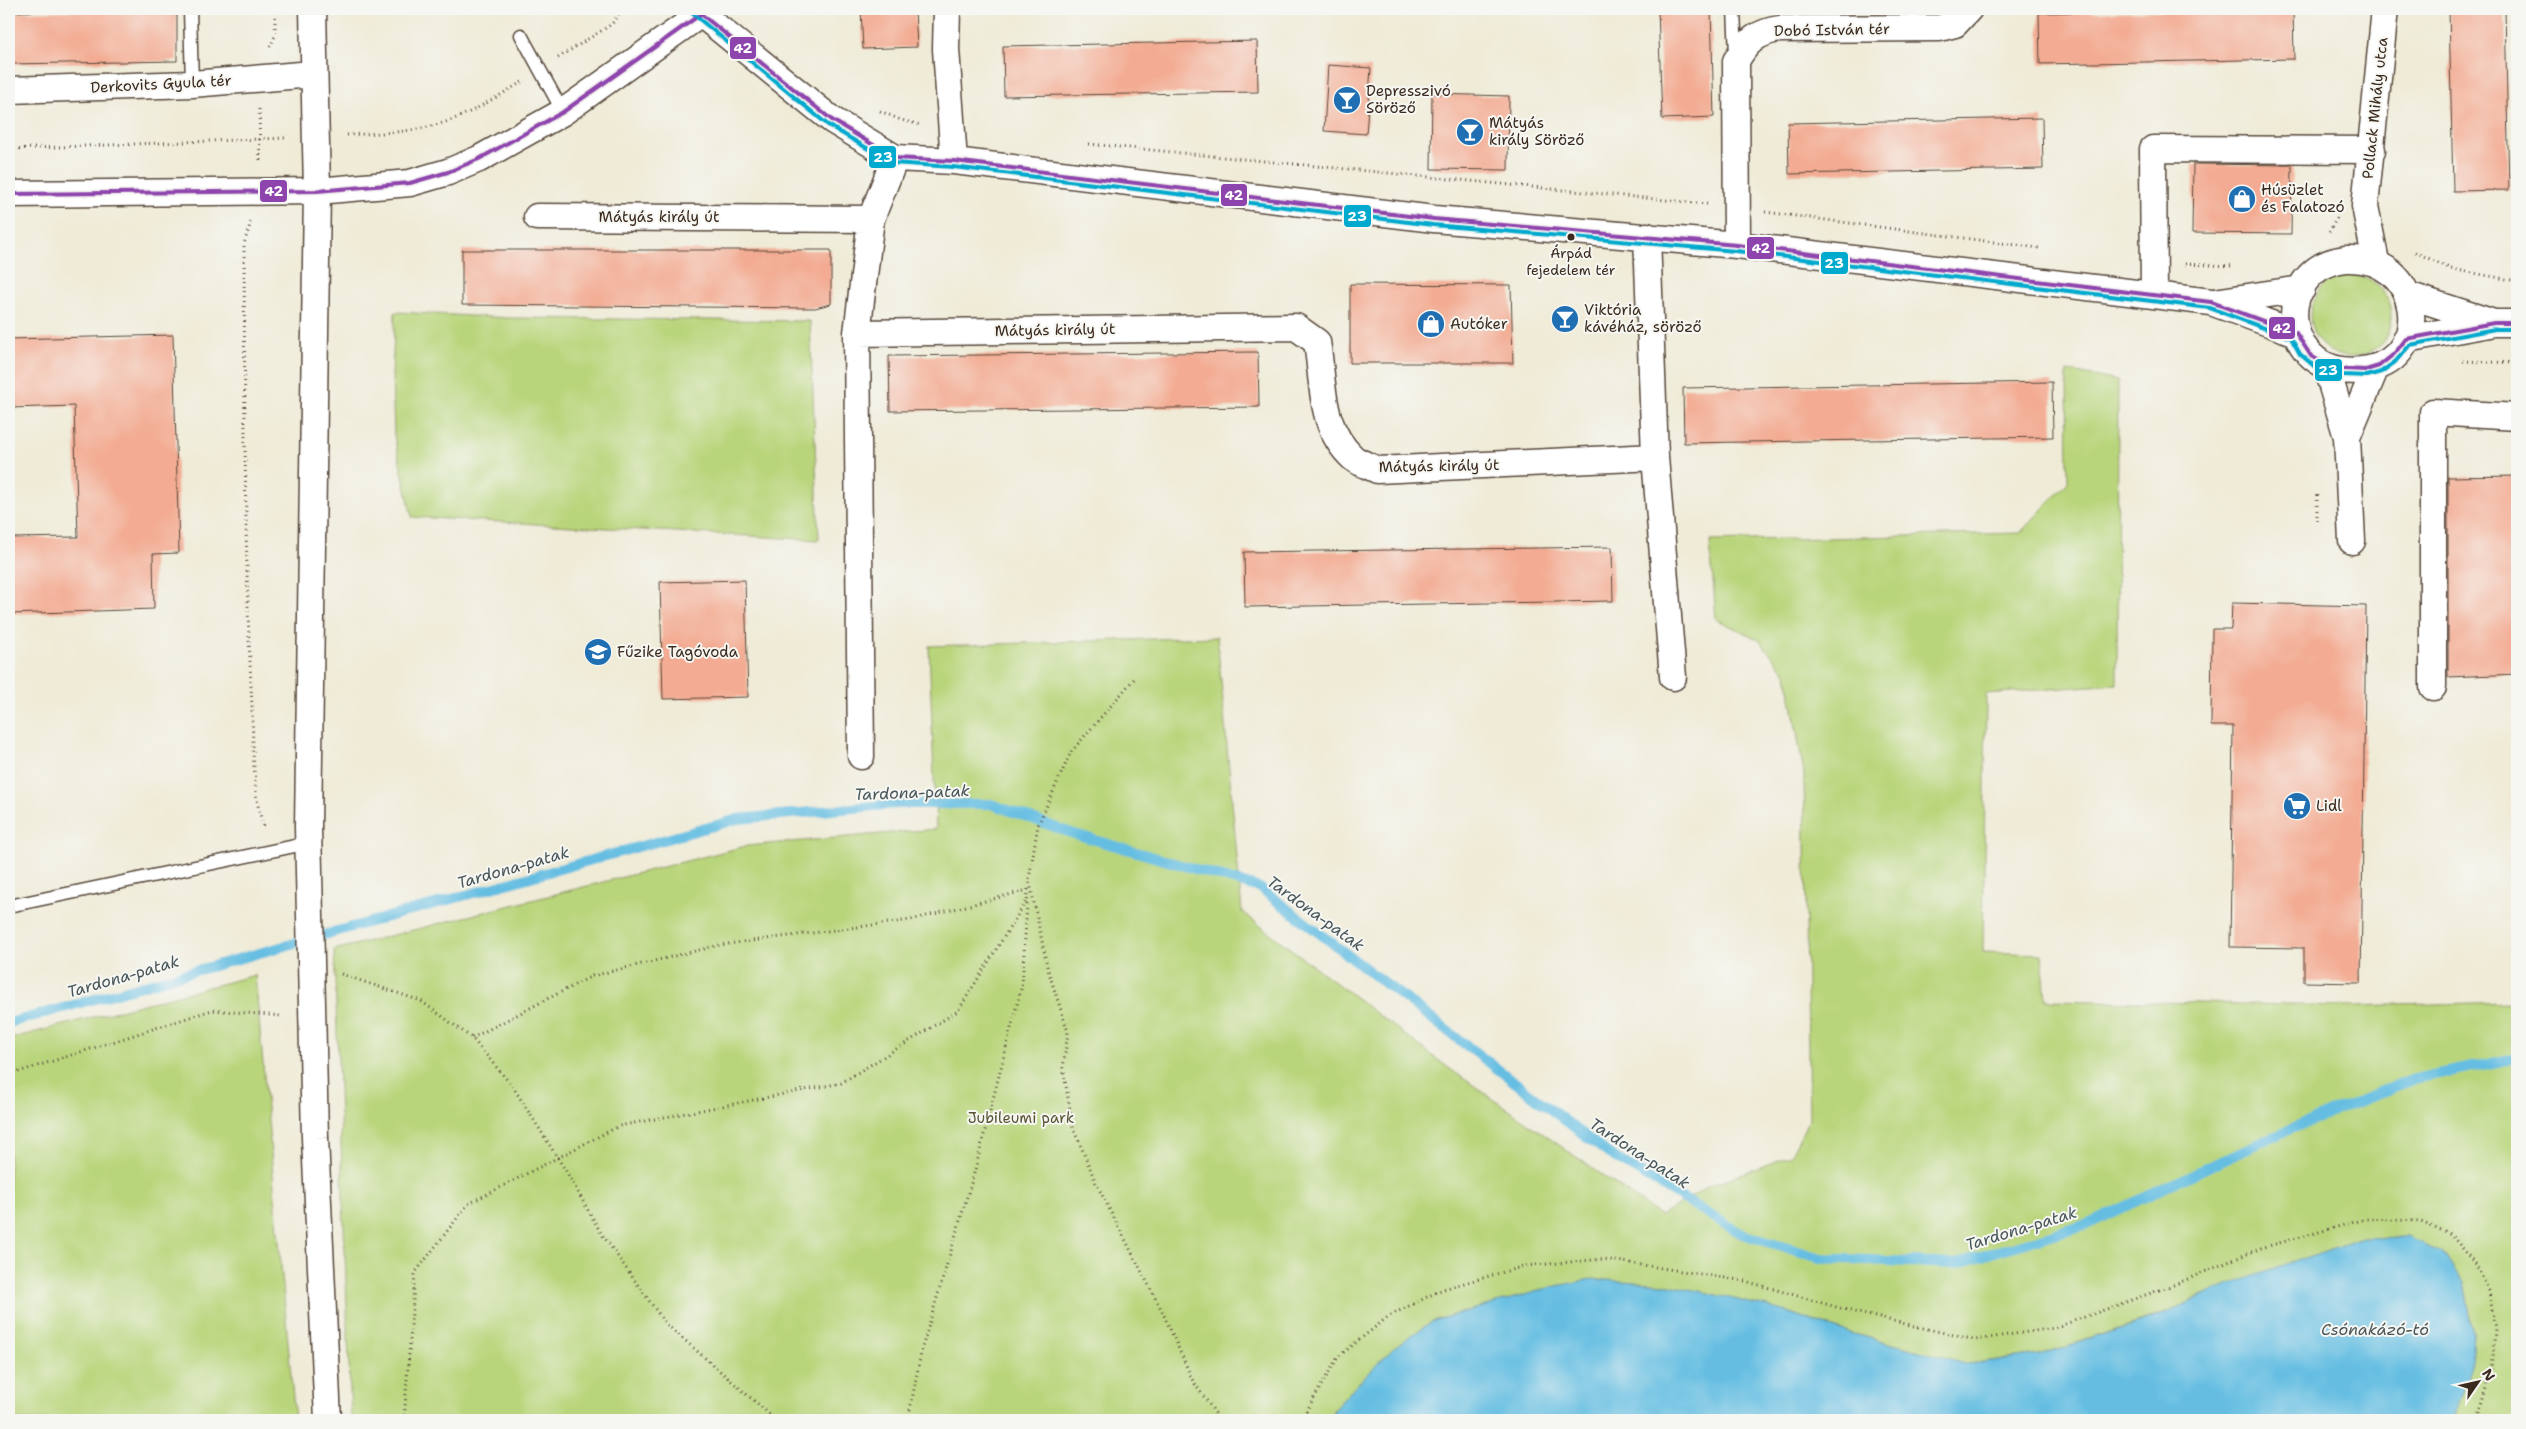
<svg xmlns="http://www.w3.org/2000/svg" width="2526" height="1429" font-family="'Shantell Sans',sans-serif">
<rect width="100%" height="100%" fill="#f6f6f2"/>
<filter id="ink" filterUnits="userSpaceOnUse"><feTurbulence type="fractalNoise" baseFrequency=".02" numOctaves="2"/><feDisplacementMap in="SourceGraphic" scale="10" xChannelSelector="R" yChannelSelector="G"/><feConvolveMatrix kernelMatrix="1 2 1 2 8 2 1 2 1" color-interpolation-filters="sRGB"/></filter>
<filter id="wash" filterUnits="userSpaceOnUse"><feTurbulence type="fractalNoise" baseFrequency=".0096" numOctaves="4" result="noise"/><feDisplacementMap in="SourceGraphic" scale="20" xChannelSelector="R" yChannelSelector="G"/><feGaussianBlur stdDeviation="1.12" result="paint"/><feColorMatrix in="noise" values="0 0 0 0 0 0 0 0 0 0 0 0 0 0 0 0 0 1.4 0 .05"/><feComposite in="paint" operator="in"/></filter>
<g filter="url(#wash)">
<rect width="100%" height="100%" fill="#efebd7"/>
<!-- green -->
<path fill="#b9d57b" stroke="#7a804c" d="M2310 316a41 41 0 1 1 82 0a41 41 0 1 1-82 0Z
M395,312L510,318L810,321L819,540L412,517L394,435L392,375Z
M2067,371L2118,381L2117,684L1986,694L1983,952L2042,954L2046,1000L2351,1006L2517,1002V1420H2450L2471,1365L2473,1332L2464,1282L2442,1252L2203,1296L2160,1315L2046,1353L1969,1364L1839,1330L1784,1311L1559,1286L1433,1321L1334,1409L1329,1420H351L334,950L746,846L936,829L929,646L1217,637L1242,912L1450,1069L1661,1216L1708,1186L1790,1156L1809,1120L1804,774L1787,674L1759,640L1716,619L1710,541L2020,533L2068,482Z
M255,975L295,1420H9V1039Z"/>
<!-- water -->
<path fill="#65bee2" stroke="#507480" d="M2408,1237L2442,1252L2464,1282L2473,1332L2471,1366L2453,1420H1329L1334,1409L1367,1374L1397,1345L1433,1321L1556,1286L1592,1279L1665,1284L1713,1294L1784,1311L1839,1330L1969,1364L2046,1353L2156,1317L2227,1286L2361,1238Z"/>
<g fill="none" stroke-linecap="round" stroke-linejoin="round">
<!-- stream -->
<path stroke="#65bee2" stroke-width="10" d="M9,1023L738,819L896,804H991L1071,833L1260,888L1609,1154L1742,1234L1820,1258L1955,1264L2091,1223L2271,1137L2414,1079L2517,1058"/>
</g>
<g id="blocks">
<!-- building -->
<path fill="#f3ac93" d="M177,9V61L9,64V12Z
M861,9H915L917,47L863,49Z
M1658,9H1711L1714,117L1662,119Z
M2266,9H2293L2294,59L2040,64L2039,13Z
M2449,9H2505L2509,190L2453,191Z
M1257,41L1258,92L1004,96L1003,46Z
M1328,65L1371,68L1366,134L1324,131Z
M1432,94L1509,96L1508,170L1431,169Z
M2042,118L2043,169L1789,174L1788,123Z
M2193,164L2292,165L2291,234L2192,233Z
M462,250H831V304L815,308L462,305Z
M1350,284L1511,285L1513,363H1350Z
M173,335L179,553L153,554L154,609L9,614V538L78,537L74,406L9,408V339Z
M1258,352L1259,407L890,411L889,356Z
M2052,382L2053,437L1684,443L1683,388Z
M2517,476V674L2448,677V477Z
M1612,547L1613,601L1245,607L1244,552Z
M745,580L748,697L663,699L660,582Z
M2232,603L2366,606L2361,983L2304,982V948L2230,947L2233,726H2211L2212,629H2231Z"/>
</g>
</g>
<g filter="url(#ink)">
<use href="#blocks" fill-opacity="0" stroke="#56473a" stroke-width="1"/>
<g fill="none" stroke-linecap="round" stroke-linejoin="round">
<defs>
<path id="service" d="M190,9L192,84
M1734,9L1736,54
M521,35L563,112
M9,906L309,843"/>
<path id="minor" d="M313,9L317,191L308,827L315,1138L328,1420
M697,9L701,14L832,120L895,158L954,161L1434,219L1737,245L2178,298L2211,302L2296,333
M947,9L946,49L954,161
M9,90L192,84L313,74
M9,194L317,191L410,183L448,172L479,159L563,112L701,14
M537,217L871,219
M1647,236L1655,457L1673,677
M1737,245L1736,61C1747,41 1758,32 1780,29L1940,28L1955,24L1969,9
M2346,259C2422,255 2434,356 2369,369C2280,386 2268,268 2346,259Z
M2376,262L2365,206L2385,9
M2154,295L2153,149L2372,150
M2408,295L2491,322
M2214,302L2302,289
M857,333L1296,327L1317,342C1324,384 1319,426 1353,458C1359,463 1370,466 1377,470L1655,457
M2406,339L2494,323H2517
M2326,366L2347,437L2352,541
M2347,437L2376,367
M2433,687V412L2517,417
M861,756L857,333L871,219L895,158"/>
</defs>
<!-- service casing -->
<use href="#service" stroke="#56473a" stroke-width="15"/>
<!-- minor casing -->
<use href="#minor" stroke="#56473a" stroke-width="29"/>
<!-- path -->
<path stroke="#56473a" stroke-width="3" stroke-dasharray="1 4" stroke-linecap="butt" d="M270,47L275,36V9
M558,58L612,24L622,9
M259,109L260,162
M880,111L901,120L921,125
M347,135C377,133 409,133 439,124C468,116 496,97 522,82
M1089,144L1707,204
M9,149L285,138
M1765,212L2039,248
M251,222L244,244C245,398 244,551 252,705C253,735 252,804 265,828
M2329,232L2337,218
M2415,252L2451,269L2517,281
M2185,264L2233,266
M2463,361L2517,363
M2317,495V525
M1134,679L1071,752L1038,825L1029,879L1048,970L1068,1032L1063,1068L1073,1127L1096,1183L1163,1313L1193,1381L1220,1420
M341,974L421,1001L472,1038L513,1087L566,1171L601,1233L665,1323L776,1420
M472,1038L592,976L720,945L911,920L1028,890
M9,1075L212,1010L281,1016
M404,1420L415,1273L468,1204L619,1126L841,1083L958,1011L1027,900
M908,1420L922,1348L975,1170L1022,985L1028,889
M1301,1420L1338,1357L1389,1316L1443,1289L1525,1266L1604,1259L1745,1281L1854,1312L1975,1340L2054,1328L2176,1284L2261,1248L2366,1219L2421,1221L2449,1233L2474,1261L2489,1291L2495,1329L2492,1370L2478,1420"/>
<!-- service -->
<use href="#service" stroke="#fff" stroke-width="12"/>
<!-- minor -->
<use href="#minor" stroke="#fff" stroke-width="26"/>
<defs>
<path id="bus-1" d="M9,194L317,191L410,183L448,172L479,159L563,112L701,14L832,120L895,158L954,161L1434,219L1737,245L2211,302L2296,333L2311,356L2326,365L2343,369L2366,370L2379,366L2394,354L2406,339L2494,323H2517"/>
<path id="bus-2" d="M692,13L828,125L892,163L953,167L1433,225L1736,251L2210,308L2291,338L2300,354L2314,366L2343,375L2367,376L2381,372L2395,362L2410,345L2495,329H2517"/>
</defs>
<!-- bus-1 casing -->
<use href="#bus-1" stroke="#f6f6f2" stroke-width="8"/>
<!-- bus-2 casing -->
<use href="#bus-2" stroke="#f6f6f2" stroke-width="8"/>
<!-- bus-1 -->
<use href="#bus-1" stroke="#8e44ad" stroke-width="4"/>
<!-- bus-2 -->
<use href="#bus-2" stroke="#00a9ce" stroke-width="4"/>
</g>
</g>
<!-- icons -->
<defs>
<symbol id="bar-disc" viewBox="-11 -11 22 22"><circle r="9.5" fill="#1f6fb2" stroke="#f6f6f2"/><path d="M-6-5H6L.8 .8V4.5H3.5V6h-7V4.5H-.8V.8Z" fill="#fff"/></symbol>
<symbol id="shop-disc" viewBox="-11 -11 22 22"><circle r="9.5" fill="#1f6fb2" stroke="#f6f6f2"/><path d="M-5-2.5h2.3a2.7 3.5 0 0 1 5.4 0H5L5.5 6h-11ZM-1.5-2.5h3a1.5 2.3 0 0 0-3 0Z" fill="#fff"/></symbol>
<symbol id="school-disc" viewBox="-11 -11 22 22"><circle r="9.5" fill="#1f6fb2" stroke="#f6f6f2"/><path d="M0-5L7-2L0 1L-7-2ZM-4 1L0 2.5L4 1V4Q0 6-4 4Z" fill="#fff"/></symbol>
<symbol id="supermarket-disc" viewBox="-11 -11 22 22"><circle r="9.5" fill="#1f6fb2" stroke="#f6f6f2"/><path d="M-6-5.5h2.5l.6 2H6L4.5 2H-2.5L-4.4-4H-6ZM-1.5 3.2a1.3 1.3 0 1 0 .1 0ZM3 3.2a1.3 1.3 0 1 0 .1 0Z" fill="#fff"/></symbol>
</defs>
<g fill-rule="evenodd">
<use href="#bar-disc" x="1331" y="84" width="32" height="32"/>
<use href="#bar-disc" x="1454" y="116" width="32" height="32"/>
<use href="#shop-disc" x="2226" y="183" width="32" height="32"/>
<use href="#bar-disc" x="1549" y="303" width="32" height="32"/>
<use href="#shop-disc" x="1415" y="308" width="32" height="32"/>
<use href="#school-disc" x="582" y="636" width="32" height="32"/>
<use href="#supermarket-disc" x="2281" y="790" width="32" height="32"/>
</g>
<!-- markers -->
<circle fill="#3b2a1e" stroke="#f6f6f2" stroke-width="2" cx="1571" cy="237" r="4.5"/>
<g text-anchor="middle" stroke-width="4" stroke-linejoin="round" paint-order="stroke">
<!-- bus labels -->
<g font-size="14" fill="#3b2a1e" stroke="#f6f6f2">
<text x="1571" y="258">Árpád<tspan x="1571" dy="17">fejedelem tér</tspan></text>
</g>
<!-- street labels -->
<g font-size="15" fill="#3b2a1e" stroke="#f6f6f2">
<text transform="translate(1832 30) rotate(-1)" y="5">Dobó István tér</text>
<text transform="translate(161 84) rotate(-3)" y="5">Derkovits Gyula tér</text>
<text transform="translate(2375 108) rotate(-84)" y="5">Pollack Mihály utca</text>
<text x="659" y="222">Mátyás király út</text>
<text transform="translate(1055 330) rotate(-1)" y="5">Mátyás király út</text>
<text transform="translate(1439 466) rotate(-1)" y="5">Mátyás király út</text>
</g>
<!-- poi labels -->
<g font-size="15" fill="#3b2a1e" stroke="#f6f6f2" text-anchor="start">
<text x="1366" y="96">Depresszivó<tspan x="1366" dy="17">Söröző</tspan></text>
<text x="1489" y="128">Mátyás<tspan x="1489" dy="17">király Söröző</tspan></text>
<text x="2261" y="195">Húsüzlet<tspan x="2261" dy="17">és Falatozó</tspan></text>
<text x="1584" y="315">Viktória<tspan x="1584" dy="17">kávéház, söröző</tspan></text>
<text x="1450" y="329">Autóker</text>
<text x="617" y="657">Fűzike Tagóvoda</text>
<text x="2316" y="811">Lidl</text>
</g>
<!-- park labels -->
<g font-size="15" fill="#5a5535" stroke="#f6f6f2">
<text x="1021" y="1123">Jubileumi park</text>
</g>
<!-- water labels -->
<g font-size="16" font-style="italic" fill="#485659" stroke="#f6f6f2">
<text transform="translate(912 792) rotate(-2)" y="6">Tardona-patak</text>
<text transform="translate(513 867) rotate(-16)" y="6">Tardona-patak</text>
<text transform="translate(1316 913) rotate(36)" y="6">Tardona-patak</text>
<text transform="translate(123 976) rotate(-16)" y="6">Tardona-patak</text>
<text transform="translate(1640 1153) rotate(33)" y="6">Tardona-patak</text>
<text transform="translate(2021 1228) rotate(-17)" y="6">Tardona-patak</text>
<text x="2375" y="1335">Csónakázó-tó</text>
</g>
</g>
<g stroke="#f6f6f2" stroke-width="2">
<rect x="729" y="36" width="28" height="24" rx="5" fill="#8e44ad"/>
<rect x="868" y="145" width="29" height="24" rx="5" fill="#00a9ce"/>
<rect x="259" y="179" width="29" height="24" rx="5" fill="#8e44ad"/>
<rect x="1220" y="183" width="28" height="24" rx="5" fill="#8e44ad"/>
<rect x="1343" y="204" width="29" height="24" rx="5" fill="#00a9ce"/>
<rect x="1746" y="236" width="29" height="24" rx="5" fill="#8e44ad"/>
<rect x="1820" y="251" width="29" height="24" rx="5" fill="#00a9ce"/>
<rect x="2268" y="316" width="28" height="24" rx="5" fill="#8e44ad"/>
<rect x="2314" y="358" width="29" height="24" rx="5" fill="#00a9ce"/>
</g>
<g font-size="14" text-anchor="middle" font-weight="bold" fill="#fff">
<text x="743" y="53">42</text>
<text x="883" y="162">23</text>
<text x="274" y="196">42</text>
<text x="1234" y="200">42</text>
<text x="1357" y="221">23</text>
<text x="1761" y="253">42</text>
<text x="1834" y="268">23</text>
<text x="2282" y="333">42</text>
<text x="2328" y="375">23</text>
</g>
<!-- margin -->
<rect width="2526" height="1429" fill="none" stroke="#f6f6f2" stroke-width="30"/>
<!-- north arrow -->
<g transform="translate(2478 1382) rotate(56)" stroke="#f6f6f2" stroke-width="4" paint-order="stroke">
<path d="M0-4L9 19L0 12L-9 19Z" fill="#3b2a1e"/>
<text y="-8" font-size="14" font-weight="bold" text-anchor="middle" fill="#3b2a1e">N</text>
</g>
</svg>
